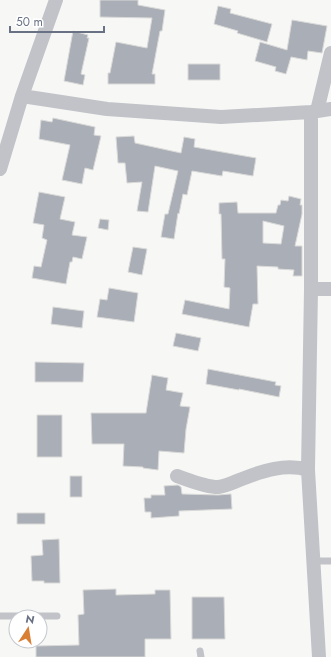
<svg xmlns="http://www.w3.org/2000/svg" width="331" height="657" font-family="Jost,sans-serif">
<rect width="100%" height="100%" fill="#f7f8f5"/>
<!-- building -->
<path fill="#aaaeb6" stroke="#d9d9d8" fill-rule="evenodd" d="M100,0H138V5L165,10L162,31H160L152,74H155V84H108V73H110L116,42L147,48L152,18L100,17Z
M218,6L231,9L230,13L272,24L267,42L237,33L238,31L214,24Z
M292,20L327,26L322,53L308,51L307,60L291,57L286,74L275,71L276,67L255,61L260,42L287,50Z
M73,31L88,35L87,38H89L81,74L85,75L83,85L64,81Z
M188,64H220V80H188Z
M53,118L95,127L94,135L101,136L93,170L85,168L82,184L62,180L70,145L39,139L41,120L52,122Z
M134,136L135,143L181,153L184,137L195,139L194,147L256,158L253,176L223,171L222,176L192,171L187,195L183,194L179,214L178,213L174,239L161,237L165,214H168L178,171L155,166L148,212L137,211L142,182L127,183L125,163H118L116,137Z
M39,192L65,197L60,219L75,222L72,235L87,237L82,259L73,257L72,262H70L66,284L32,278L34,266L41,267L47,240L42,238L44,225L33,223Z
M289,196L301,199L300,205H302V214L295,246H302V276H293L294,270L278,269V267L257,266L258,304H253L249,327L182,314L185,300L229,309L230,288L224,287L225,259H222L221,214H219V203L237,202L238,213H276L278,205H280L281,200L288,201ZM263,221L284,226L281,244L263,243Z
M100,219L109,220L108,230L98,228Z
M133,247L147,249L142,275L128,272Z
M109,288L138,293L134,322L97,317L100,299L107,300Z
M53,307L84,311L82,328L51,324Z
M176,333L201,338L198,351L173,346Z
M35,362L84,363L83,382H35Z
M208,369L276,382L275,385L281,386L279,397L239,389V390L206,384Z
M152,375L168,378L166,390L183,393L180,406L190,407L186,429L184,453L159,451L158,470L143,468V467L123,466L124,444H92L91,413H146Z
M37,415H62V457H37Z
M70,476H82V497H70Z
M178,485L181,487L182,494L218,495L231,494L232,509L179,511V516L151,518V512H145L144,498H151V495H165L164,486Z
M17,513H45V524H17Z
M59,539L60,583H44V581H32L31,556L43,555L42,540Z
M116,589V595L155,594V590H170L171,639H145V657H36V646L79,645L78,615L84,614L83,590Z
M192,597H224L225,639H192Z"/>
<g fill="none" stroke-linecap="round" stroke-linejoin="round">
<!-- lane -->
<path stroke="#c1c3c8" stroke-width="7" d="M314,561H331
M0,616H57
M200,651L201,657"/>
<!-- street -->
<path stroke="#c1c3c8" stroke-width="14" d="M22,96L107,109L221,117L311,112L331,109
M317,111L331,53
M311,112V289L308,470L319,657
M0,169L22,96L56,0
M311,289H331
M177,476C189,480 205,487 218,487C227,486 234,482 242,479C262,471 286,463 308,470"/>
</g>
<!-- north arrow -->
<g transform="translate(28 629) rotate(12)"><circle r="19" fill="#ffffff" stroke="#c3c7ce"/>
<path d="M0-3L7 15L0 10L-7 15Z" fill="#d97f34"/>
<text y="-6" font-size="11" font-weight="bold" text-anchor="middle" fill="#697284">N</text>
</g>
<!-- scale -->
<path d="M10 26v6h94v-6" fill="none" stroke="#697284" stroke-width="2"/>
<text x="16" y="26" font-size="12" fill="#697284" stroke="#ffffff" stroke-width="3" paint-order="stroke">50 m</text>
</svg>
